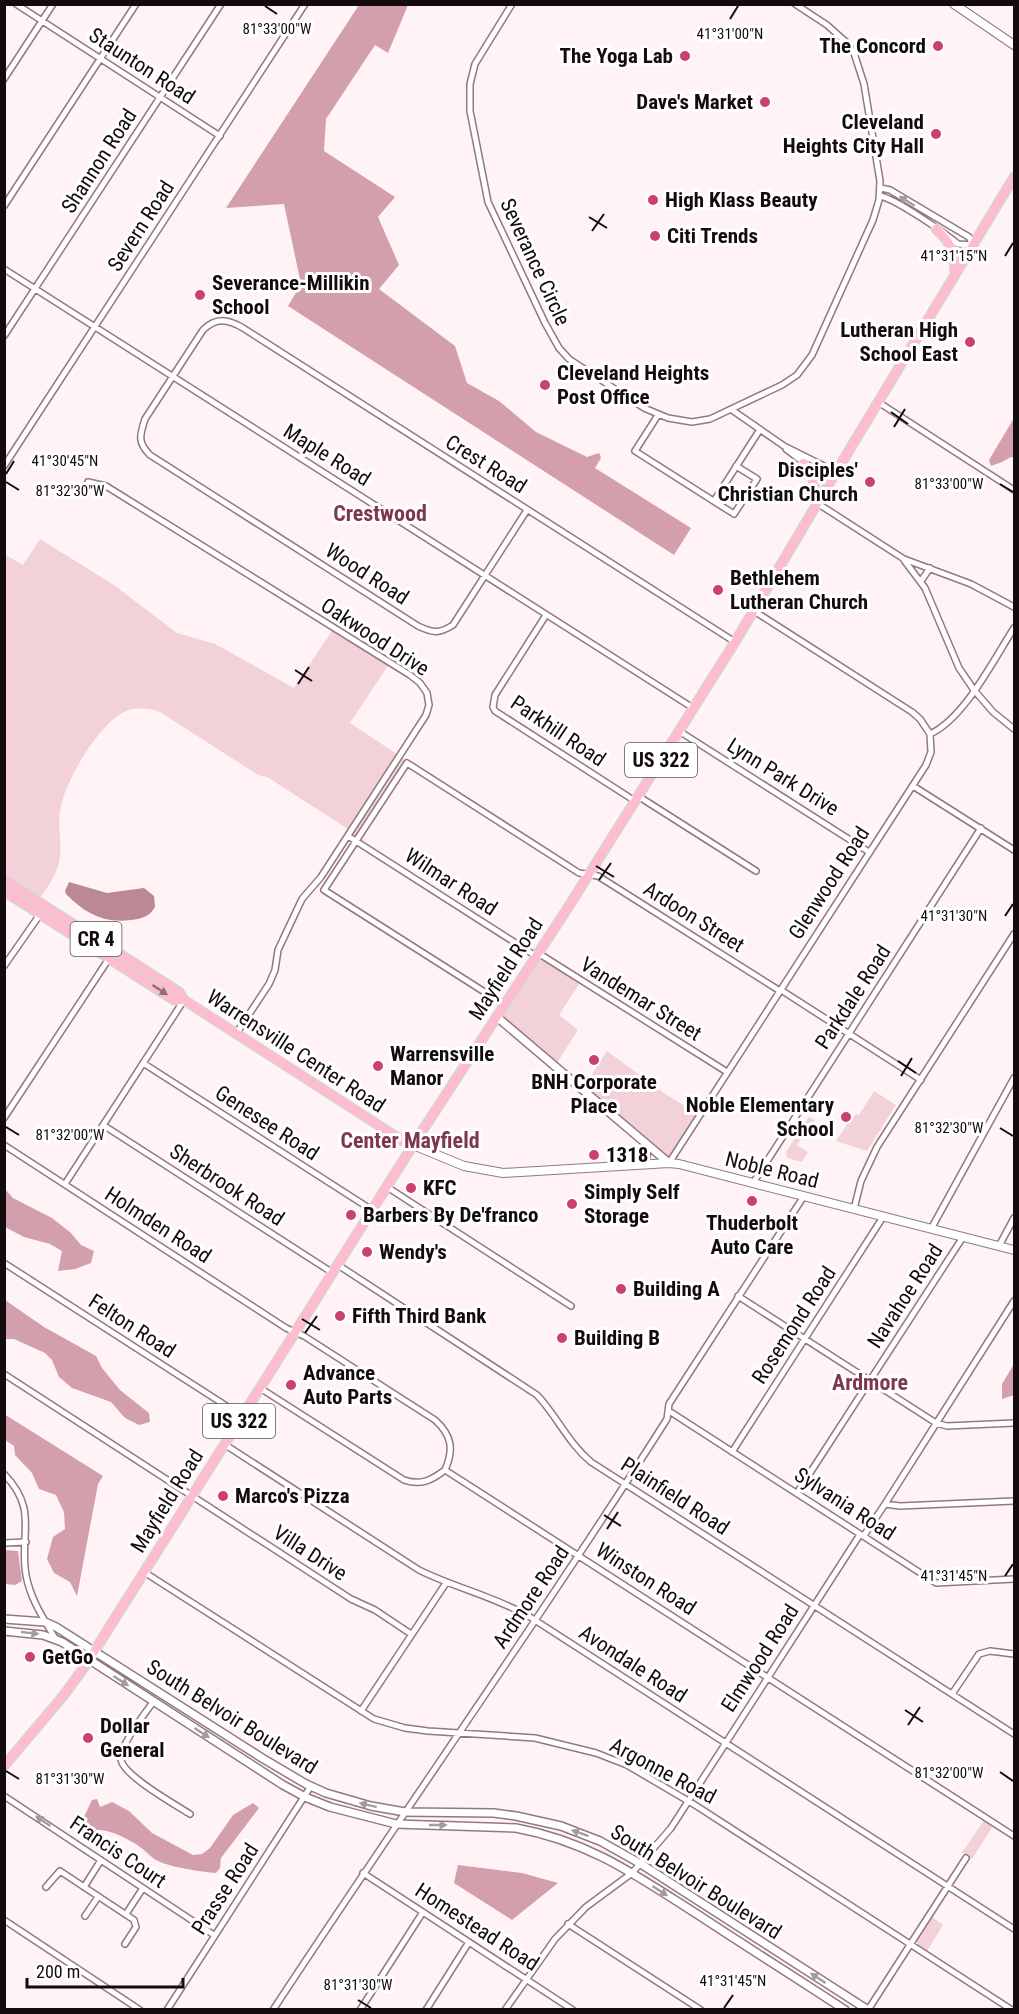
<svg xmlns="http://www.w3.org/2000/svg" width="1019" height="2014" font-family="'Roboto Condensed',sans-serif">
<rect width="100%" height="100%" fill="#fff3f6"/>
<!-- green -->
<path fill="#f3d1d8" d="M40,539L114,585L177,633L215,644L294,688L335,626L391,661L350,723L409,762L356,841L348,836L351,831L267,777L258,775L160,712C150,708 134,707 124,712C99,724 66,780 61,806C56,825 64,847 58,866C54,879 45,890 38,902L5,880L4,554L23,565Z
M538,953L581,981L559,1015L578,1030L555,1066L497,1017Z
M607,1051L664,1093L702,1117L672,1163L582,1089Z
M874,1091L896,1105L867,1151L836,1141L850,1120H852L856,1114L859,1115Z
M809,1117L815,1120L797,1145L808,1152L802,1162L787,1158L786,1152Z
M984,1820L993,1826L972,1859L962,1853Z
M932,1917L943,1925L927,1951L918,1945L917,1941Z"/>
<!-- forest -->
<path fill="#d49fac" d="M359,5H408L388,53L375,45L326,119L324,151L395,197L378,217L399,265L379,289L455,346L467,383L499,401L536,432L587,457L599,453L601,458L595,468L691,528L674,555L288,306L301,284L284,204L226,208Z
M1014,418V458L1011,457L1002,462L991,466L989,460Z
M5,1189L13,1198L52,1218L70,1232L81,1245L94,1251L91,1263L75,1269L58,1271L62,1251L50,1244L24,1237L5,1227Z
M5,1300L44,1327L96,1356L102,1368L120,1390L149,1413L150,1422L139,1425L125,1418L111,1402L72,1388L59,1377L52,1360L45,1353L14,1339H5Z
M1014,1364V1395L1002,1399V1384Z
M4,1414L103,1476L98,1484L77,1596L70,1582L54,1573L47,1559L53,1537L65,1529L64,1512L56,1495L39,1489L32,1473L15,1455L14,1446L5,1440Z
M4,1550L18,1551L22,1581L15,1585L5,1584Z
M97,1799L100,1807L112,1802L129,1811L152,1833L193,1855L202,1854L210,1848L233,1815L253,1803L259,1808L221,1858L220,1868L216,1873C202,1872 168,1867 156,1860C152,1858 149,1854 145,1851C135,1842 106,1826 93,1831L86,1828L84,1817L92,1800Z
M458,1865L522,1873L558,1883L512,1920L454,1883Z"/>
<!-- water -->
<path fill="#bb8894" d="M69,882L107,893L144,888L154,896L155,907C150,916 142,919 131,920C105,924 84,913 66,894L65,891Z"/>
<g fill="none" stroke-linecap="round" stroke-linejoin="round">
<defs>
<path id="minor" d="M16,4L220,136
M512,4L475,64L470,84V111L488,202L545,323L559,348L569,359L644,408L668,418L692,422L710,419L782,385L797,375L812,355L873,220L879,200L880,181L864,84L854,53L846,42L827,25L795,4
M4,79L53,4
M881,188L890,190L969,237L973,245
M880,196C896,199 945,233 958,244L973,245
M4,206L136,4
M4,269L693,708
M4,336L221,4
M878,402L1014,490
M732,410L784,446L824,466L833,477
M658,415L635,451L734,514L757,479L736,466
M786,449L819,474L833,477
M4,466L305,4
M88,482L106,486L410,675L420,683L427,693L429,705L426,715L321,877L302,899L278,950L275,970L269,984L236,1034
M714,501L759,431
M817,503L904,559L971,584L1014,607
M527,510L453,625C439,634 433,633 418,626L150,455C137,442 140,435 145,419L203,330C216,317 228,319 243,328L735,642
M904,560L925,588L959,668L974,690L993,712L1014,729
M921,581L930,568
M754,611L912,712L920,719L930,734
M546,615L495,695L493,707L495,711L635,801
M679,731L869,852
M913,786L1014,850
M638,796L756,871
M348,836L536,956
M538,953L727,1072
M4,966L41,913
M781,990L921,1080
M505,1005L324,890L407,763L579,873L598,876L780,991
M143,1063L372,1210
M4,1118L110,957
M103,1125L333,1273
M4,1145L286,1328L304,1336L435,1420C452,1435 454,1450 445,1470L1014,1836
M669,1163L926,765L931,752L930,734C964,719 994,659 1014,628
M753,1183L981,828
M65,1184L184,1000
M387,1187L571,1306
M854,1209L861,1181L877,1147L1014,934
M931,1229L1014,1078
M999,1246L1014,1218
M4,1263L242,1416
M338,1265L537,1395C557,1416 568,1443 591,1462L1014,1734
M738,1296L936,1423L947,1426L1014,1423
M4,1374L351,1599L375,1610L411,1634
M260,1388L404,1480C421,1486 432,1480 445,1470
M669,1411L936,1583L1014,1579
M224,1444L419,1570C455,1588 494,1596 530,1617L1014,1929
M732,1452L883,1217
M4,1474C39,1510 19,1534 26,1575C30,1598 43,1618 55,1638
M797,1493L963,1237
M885,1504L900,1506L1014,1501
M4,1543L26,1542
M144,1572L374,1719L405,1728L428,1731L535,1738L596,1753L627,1765L695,1805L1012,2010
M952,1694L979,1654L990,1651L1014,1654
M153,1702C144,1715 121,1743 121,1759C122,1775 176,1805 190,1814
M361,1711L446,1583
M4,1796L214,1935
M363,1873L573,2010
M46,1887L60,1871L134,1920L136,1927L125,1944
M84,1887L101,1860
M126,1914L143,1888
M85,1916L98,1897
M4,1920L140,2010
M568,1924L701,2010
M167,2010L311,1786
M273,2010C403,1812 540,1619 667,1419L669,1404L804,1196
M360,2010L423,1912
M426,2010L469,1942
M505,2010L555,1939L586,1907L632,1873L671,1828L859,1536L865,1534L885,1504L1014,1301
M868,2010L966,1858"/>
<path id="tertiary" d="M497,1017L669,1163
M638,1164L646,1157L647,1145
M4,1619L45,1622L56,1627L262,1758L306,1784L326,1793L371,1806L405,1812L494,1813L516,1816L561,1826L600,1841L641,1864L868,2010
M4,1631L43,1635L62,1642L283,1785L305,1797L330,1807L396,1824L516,1828C592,1842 640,1878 703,1918C750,1949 798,1979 845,2010"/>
<path id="secondary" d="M954,4L1014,45
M413,1145L464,1166L503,1173L669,1163L679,1164L1014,1250"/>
<path id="primary" d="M936,229C952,243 954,252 955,273
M803,463L812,475L818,502
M4,880L179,992L184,1000L403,1141L413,1145
M4,891L174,1000H184
M4,1766L64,1695L85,1666L413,1145L569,906L735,642L833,477L1014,177"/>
</defs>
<!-- minor casing -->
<use href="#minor" stroke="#92797f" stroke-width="8"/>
<!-- tertiary casing -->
<use href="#tertiary" stroke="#92797f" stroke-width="10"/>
<!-- secondary casing -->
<use href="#secondary" stroke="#92797f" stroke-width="10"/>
<!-- primary casing -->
<use href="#primary" stroke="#d5d3d3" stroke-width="11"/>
<!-- minor -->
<use href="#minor" stroke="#fff" stroke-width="5"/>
<!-- tertiary -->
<use href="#tertiary" stroke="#fff" stroke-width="7"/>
<!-- secondary -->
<use href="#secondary" stroke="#fff" stroke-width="8"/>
<!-- primary -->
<use href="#primary" stroke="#febcce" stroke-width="8"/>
</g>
<!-- one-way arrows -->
<defs><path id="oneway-solid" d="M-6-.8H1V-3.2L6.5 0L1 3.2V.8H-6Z" transform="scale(1.5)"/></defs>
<g fill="#a19d9e">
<use href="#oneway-solid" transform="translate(907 201) rotate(-148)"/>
<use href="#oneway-solid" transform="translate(30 1633) rotate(6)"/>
<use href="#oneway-solid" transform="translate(121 1681) rotate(33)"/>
<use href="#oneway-solid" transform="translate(202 1733) rotate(33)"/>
<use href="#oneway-solid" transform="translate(368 1805) rotate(-166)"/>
<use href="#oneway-solid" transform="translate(43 1821) rotate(-146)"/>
<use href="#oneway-solid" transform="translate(438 1825)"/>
<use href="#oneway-solid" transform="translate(580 1833) rotate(-160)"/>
<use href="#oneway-solid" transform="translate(660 1891) rotate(33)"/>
<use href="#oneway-solid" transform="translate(818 1978) rotate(-147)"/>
</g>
<use fill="#946c77" href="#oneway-solid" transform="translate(160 990) rotate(33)"/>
<!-- ticks -->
<path fill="none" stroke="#130b0d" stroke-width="2" d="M265,6L277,14M730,19L738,6M589,217L607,228M592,231L604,214M1005,256L1013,243M891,412L908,424M894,427L905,409M6,474L14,461M6,482L19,490M1000,484L1013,492M295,670L312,681M298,684L309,667M596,866L614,877M599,880L611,863M1005,916L1013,904M898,1061L916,1073M901,1076L912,1058M6,1127L19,1135M1000,1128L1013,1136M302,1319L320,1330M305,1333L317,1316M604,1515L621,1526M607,1529L618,1512M1005,1576L1013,1564M905,1710L923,1722M908,1725L920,1707M6,1771L19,1779M1000,1772L1013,1781M358,2000L371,2008M724,2008L733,1995"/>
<!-- markers -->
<g fill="#cb3f71" stroke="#fff" stroke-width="2">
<circle cx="938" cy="46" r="6"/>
<circle cx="685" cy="56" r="6"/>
<circle cx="765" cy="102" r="6"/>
<circle cx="936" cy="134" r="6"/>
<circle cx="653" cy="200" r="6"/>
<circle cx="655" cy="236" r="6"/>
<circle cx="200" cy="295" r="6"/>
<circle cx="970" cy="342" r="6"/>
<circle cx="545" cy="385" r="6"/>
<circle cx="870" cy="482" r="6"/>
<circle cx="718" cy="590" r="6"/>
<circle cx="594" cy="1060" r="6"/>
<circle cx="378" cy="1066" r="6"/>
<circle cx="846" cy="1117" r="6"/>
<circle cx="594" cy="1155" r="6"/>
<circle cx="411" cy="1188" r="6"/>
<circle cx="752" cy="1201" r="6"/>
<circle cx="572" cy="1204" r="6"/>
<circle cx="351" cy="1215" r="6"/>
<circle cx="367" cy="1252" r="6"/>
<circle cx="621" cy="1289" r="6"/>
<circle cx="340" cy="1316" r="6"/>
<circle cx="562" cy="1338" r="6"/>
<circle cx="291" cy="1385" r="6"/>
<circle cx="223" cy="1496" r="6"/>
<circle cx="30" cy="1657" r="6"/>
<circle cx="88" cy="1738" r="6"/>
</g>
<g text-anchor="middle" stroke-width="6" stroke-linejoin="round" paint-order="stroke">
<!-- shield labels -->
<g fill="#fff" stroke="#5a5456" stroke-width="1.5">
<rect x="625" y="743" width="72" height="34" rx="4.5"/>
<rect x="70.5" y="922" width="51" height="34" rx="4.5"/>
<rect x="203" y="1404" width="72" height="34" rx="4.5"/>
</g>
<g font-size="20" font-weight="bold" fill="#130b0d">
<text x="661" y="767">US 322</text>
<text x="96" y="946">CR 4</text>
<text x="239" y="1428">US 322</text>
</g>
<!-- poi labels -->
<g font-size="21" font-weight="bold" fill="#130b0d" stroke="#fff" text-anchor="start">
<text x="926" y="53" text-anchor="end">The Concord</text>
<text x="673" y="63" text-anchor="end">The Yoga Lab</text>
<text x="753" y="109" text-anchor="end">Dave's Market</text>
<text x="924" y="129" text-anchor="end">Cleveland<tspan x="924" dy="24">Heights City Hall</tspan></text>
<text x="665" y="207">High Klass Beauty</text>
<text x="667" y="243">Citi Trends</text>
<text x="212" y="290">Severance-Millikin<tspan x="212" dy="24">School</tspan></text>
<text x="958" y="337" text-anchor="end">Lutheran High<tspan x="958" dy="24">School East</tspan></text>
<text x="557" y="380">Cleveland Heights<tspan x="557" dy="24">Post Office</tspan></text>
<text x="858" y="477" text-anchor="end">Disciples'<tspan x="858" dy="24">Christian Church</tspan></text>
<text x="730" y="585">Bethlehem<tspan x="730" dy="24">Lutheran Church</tspan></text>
<text x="390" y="1061">Warrensville<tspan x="390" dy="24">Manor</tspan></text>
<text x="594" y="1089" text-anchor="middle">BNH Corporate<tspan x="594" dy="24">Place</tspan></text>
<text x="834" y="1112" text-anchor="end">Noble Elementary<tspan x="834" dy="24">School</tspan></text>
<text x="606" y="1162">1318</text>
<text x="423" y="1195">KFC</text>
<text x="584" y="1199">Simply Self<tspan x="584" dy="24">Storage</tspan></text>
<text x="363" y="1222">Barbers By De'franco</text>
<text x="752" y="1230" text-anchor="middle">Thuderbolt<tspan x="752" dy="24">Auto Care</tspan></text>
<text x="379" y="1259">Wendy's</text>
<text x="633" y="1296">Building A</text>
<text x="352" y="1323">Fifth Third Bank</text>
<text x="574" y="1345">Building B</text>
<text x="303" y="1380">Advance<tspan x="303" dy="24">Auto Parts</tspan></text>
<text x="235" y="1503">Marco's Pizza</text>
<text x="42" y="1664">GetGo</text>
<text x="100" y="1733">Dollar<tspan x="100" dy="24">General</tspan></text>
</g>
<!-- street labels -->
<g font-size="21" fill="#130b0d" stroke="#fff">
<text transform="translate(142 66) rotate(33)" y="7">Staunton Road</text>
<text transform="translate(99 161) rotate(-57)" y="7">Shannon Road</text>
<text transform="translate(141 226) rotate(-57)" y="7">Severn Road</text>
<text transform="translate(535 262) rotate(65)" y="7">Severance Circle</text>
<text transform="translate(327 455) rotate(32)" y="7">Maple Road</text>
<text transform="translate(486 464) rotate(32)" y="7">Crest Road</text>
<text transform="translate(367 574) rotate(33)" y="7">Wood Road</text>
<text transform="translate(375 637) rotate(33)" y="7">Oakwood Drive</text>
<text transform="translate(558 731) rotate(34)" y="7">Parkhill Road</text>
<text transform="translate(783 777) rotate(32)" y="7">Lynn Park Drive</text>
<text transform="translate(451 882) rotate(33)" y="7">Wilmar Road</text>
<text transform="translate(829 883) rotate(-57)" y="7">Glenwood Road</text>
<text transform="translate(694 917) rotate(32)" y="7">Ardoon Street</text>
<text transform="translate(506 969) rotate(-57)" y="7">Mayfield Road</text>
<text transform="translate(853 997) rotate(-57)" y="7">Parkdale Road</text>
<text transform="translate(641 999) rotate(32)" y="7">Vandemar Street</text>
<text transform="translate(296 1051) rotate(33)" y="7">Warrensville Center Road</text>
<text transform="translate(267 1123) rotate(33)" y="7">Genesee Road</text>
<text transform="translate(772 1170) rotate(14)" y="7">Noble Road</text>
<text transform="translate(227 1185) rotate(33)" y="7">Sherbrook Road</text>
<text transform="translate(158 1225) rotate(33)" y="7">Holmden Road</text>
<text transform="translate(905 1296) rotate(-57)" y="7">Navahoe Road</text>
<text transform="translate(794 1325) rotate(-57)" y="7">Rosemond Road</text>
<text transform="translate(132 1326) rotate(33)" y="7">Felton Road</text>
<text transform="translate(675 1496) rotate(33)" y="7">Plainfield Road</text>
<text transform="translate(167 1501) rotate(-58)" y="7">Mayfield Road</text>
<text transform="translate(845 1504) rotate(33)" y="7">Sylvania Road</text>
<text transform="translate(310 1553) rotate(33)" y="7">Villa Drive</text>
<text transform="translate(646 1579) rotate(33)" y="7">Winston Road</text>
<text transform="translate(531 1597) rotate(-56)" y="7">Ardmore Road</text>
<text transform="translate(760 1658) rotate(-57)" y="7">Elmwood Road</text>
<text transform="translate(633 1664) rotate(33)" y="7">Avondale Road</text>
<text transform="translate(232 1717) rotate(32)" y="7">South Belvoir Boulevard</text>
<text transform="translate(663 1771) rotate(28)" y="7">Argonne Road</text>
<text transform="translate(118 1852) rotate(34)" y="7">Francis Court</text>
<text transform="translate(696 1882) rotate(32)" y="7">South Belvoir Boulevard</text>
<text transform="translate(225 1889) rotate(-57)" y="7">Prasse Road</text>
<text transform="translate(477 1927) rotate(33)" y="7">Homestead Road</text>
</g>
<!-- neighbourhood labels -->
<g font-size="22" font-weight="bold" fill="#7e374d" stroke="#fff">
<text x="380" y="521">Crestwood</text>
<text x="410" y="1148">Center Mayfield</text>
<text x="870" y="1390">Ardmore</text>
</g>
</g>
<g font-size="15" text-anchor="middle" fill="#130b0d" stroke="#fff" stroke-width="6" stroke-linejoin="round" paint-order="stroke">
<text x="277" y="34">81°33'00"W</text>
<text x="730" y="39">41°31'00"N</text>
<text x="954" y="261">41°31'15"N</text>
<text x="65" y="466">41°30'45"N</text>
<text x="949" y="489">81°33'00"W</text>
<text x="70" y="496">81°32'30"W</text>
<text x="954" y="921">41°31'30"N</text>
<text x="949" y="1133">81°32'30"W</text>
<text x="70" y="1140">81°32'00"W</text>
<text x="954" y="1581">41°31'45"N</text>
<text x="949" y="1778">81°32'00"W</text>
<text x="70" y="1784">81°31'30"W</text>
<text x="733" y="1986">41°31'45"N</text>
<text x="358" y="1990">81°31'30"W</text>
</g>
<!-- border -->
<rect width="1019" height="2014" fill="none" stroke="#130b0d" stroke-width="12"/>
<!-- scale -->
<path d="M27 1978v9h156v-9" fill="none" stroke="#130b0d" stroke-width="3"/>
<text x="36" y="1978" font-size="18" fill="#130b0d" stroke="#ffffff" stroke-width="4.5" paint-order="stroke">200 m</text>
</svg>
